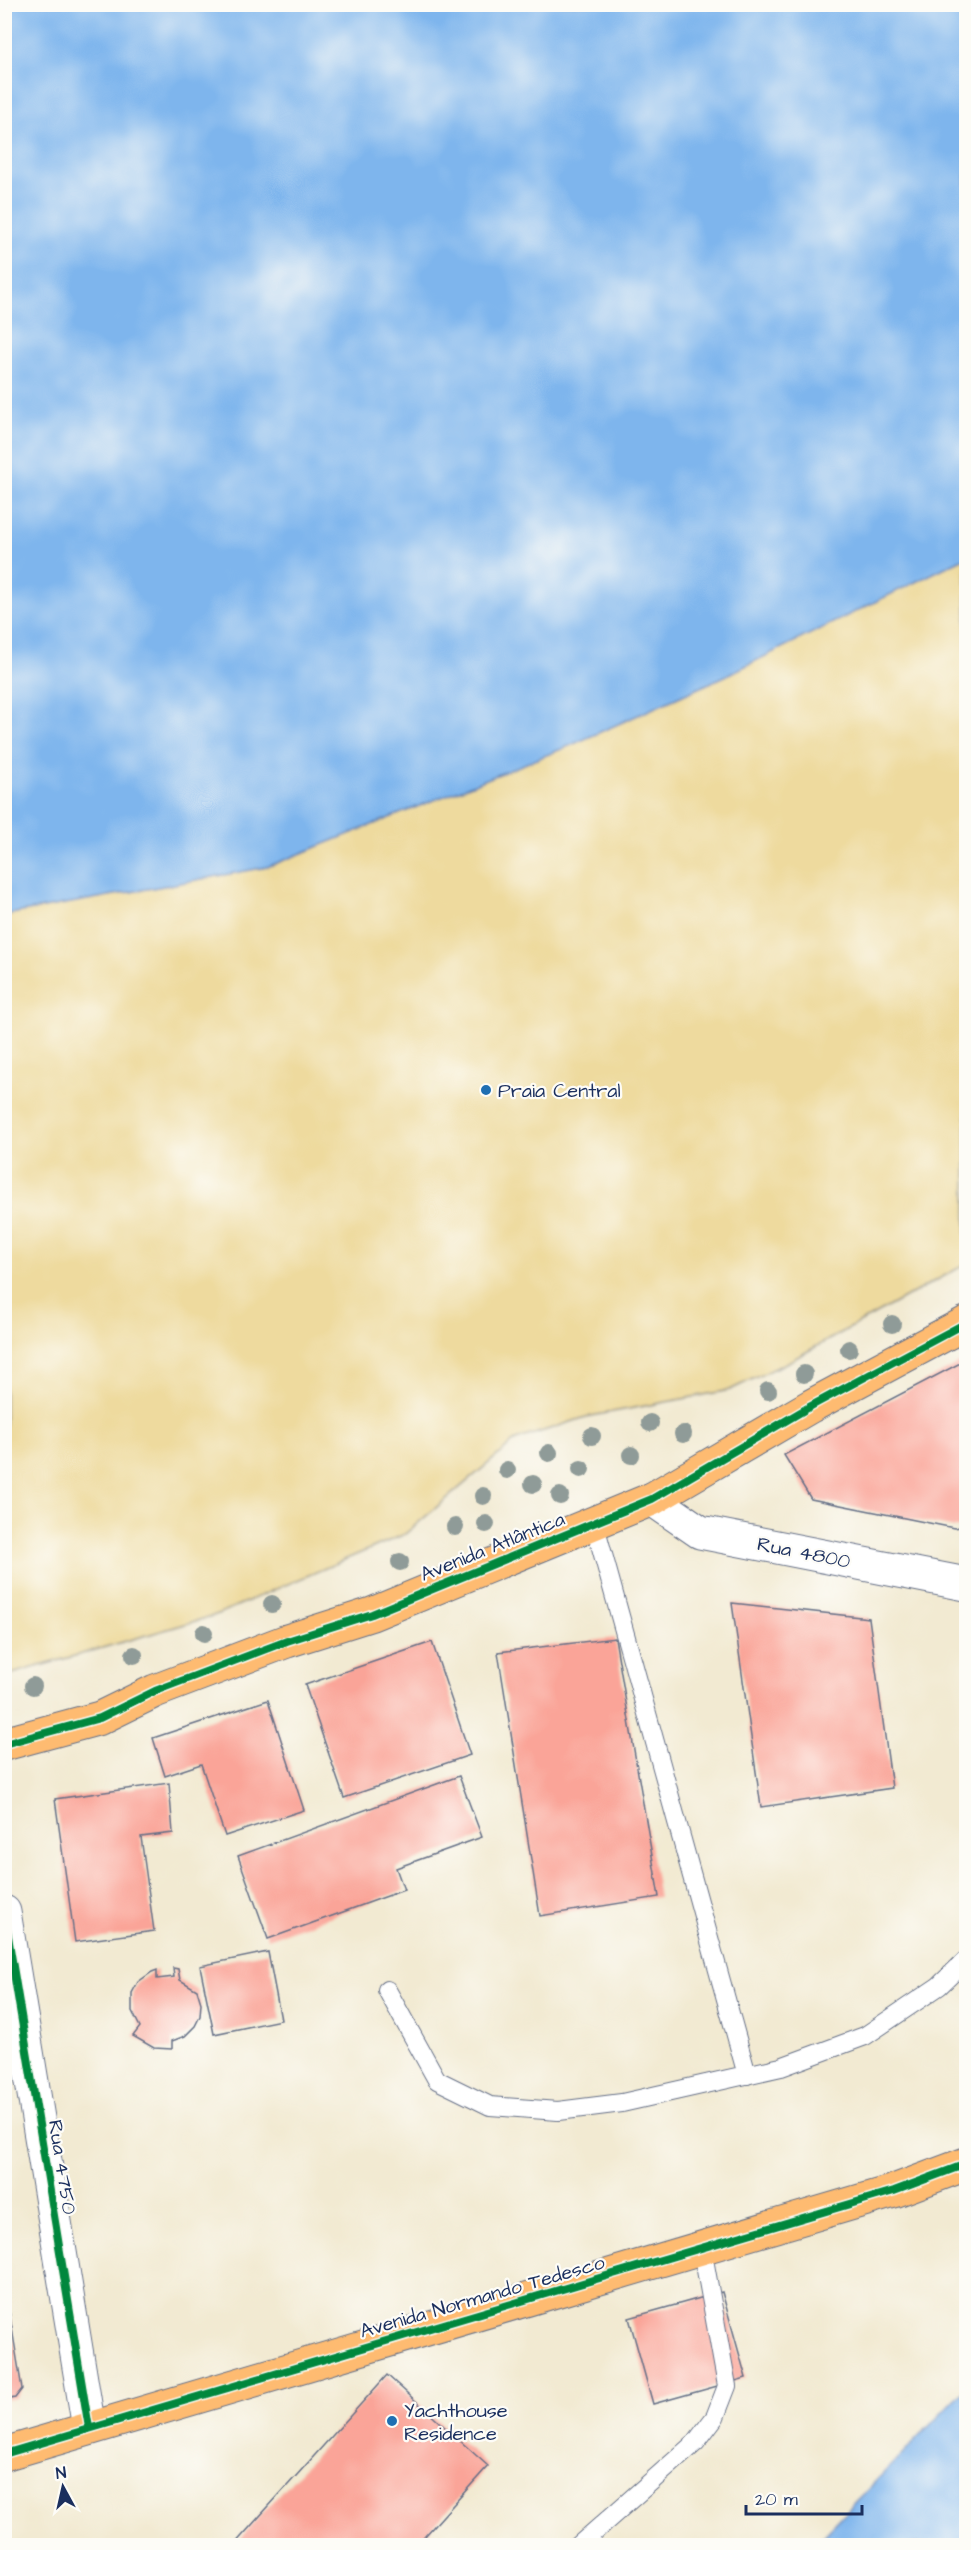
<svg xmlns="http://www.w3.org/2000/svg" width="971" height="2550" font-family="'Architects Daughter',sans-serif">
<rect width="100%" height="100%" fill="#fdfcf7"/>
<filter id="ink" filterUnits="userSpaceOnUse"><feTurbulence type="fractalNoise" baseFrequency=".0167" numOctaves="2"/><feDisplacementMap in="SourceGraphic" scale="12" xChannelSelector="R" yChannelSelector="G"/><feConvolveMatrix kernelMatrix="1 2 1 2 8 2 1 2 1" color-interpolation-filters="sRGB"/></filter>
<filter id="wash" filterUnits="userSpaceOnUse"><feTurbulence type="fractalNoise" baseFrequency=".008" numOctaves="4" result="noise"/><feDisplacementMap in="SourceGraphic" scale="24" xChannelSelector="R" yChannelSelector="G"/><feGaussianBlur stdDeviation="1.35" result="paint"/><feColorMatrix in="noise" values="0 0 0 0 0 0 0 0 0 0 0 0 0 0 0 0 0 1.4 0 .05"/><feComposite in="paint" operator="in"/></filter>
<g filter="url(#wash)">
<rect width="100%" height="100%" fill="#f2ead2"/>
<!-- sand -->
<path fill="#eeda9e" stroke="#84847e" stroke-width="1.5" d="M966,557V1264L790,1361L730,1390L586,1417L516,1440L405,1534L213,1616L5,1676V915L267,867L569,746L723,677Z"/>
<!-- water -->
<path fill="#7eb5ed" stroke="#4c72a6" stroke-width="1.5" d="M5,4L966,5V557L723,677L569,746L267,867L5,915Z
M966,2388V2545H814Z"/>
<g id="blocks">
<!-- building -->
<path fill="#faa498" d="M966,1360V1526L954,1528L811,1499L784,1455Z
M732,1603L869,1618L892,1788L761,1807Z
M615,1638L659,1897L540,1916L498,1652Z
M432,1642L470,1755L344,1798L305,1685Z
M268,1700L304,1810L225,1836L201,1764L165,1776L153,1738Z
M459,1776L482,1837L396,1868L404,1890L268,1939L238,1856Z
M169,1783L173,1833L141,1837L154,1931L75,1942L55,1799Z
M268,1952L281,2020L214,2034L200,1966Z
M173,1968L178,1969L180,1980L197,1990L201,2003L200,2016L195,2026L185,2036L172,2041V2049L154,2048L133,2036L140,2027L132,2011V1993L138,1982L152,1972L157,1970V1979L174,1977Z
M4,2280L22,2389L15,2398L4,2400Z
M722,2292L746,2378L653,2404L629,2318Z
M387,2375L488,2466L416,2546H233Z"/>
</g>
</g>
<g filter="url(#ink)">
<use href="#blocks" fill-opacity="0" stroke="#667087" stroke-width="1.5"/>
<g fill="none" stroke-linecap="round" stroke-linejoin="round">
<defs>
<path id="lane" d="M594,1522L747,2075
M387,1990L437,2080L490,2106L558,2111L622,2103L781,2067L865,2036L939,1986L966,1960
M578,2546L696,2442L715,2417L727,2386L702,2248"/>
<path id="street" d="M652,1499L700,1532L966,1584
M4,1912L89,2428"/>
<path id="primary" d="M4,1744L100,1718L155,1691L287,1641L372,1614L652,1499L811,1406L966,1323
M4,2454L894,2191L966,2164"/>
</defs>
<!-- lane casing -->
<use href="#lane" stroke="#667087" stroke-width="20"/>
<!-- street casing -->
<use href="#street" stroke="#667087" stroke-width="35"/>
<!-- primary casing -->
<use href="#primary" stroke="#667087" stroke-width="35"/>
<!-- lane -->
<use href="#lane" stroke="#fff" stroke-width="18"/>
<!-- street -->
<use href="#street" stroke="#fff" stroke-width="33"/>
<!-- primary -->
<use href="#primary" stroke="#febb71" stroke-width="33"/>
<defs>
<path id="cycleway" d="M4,1744L100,1718L155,1691L287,1641L372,1614L652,1499L811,1406L966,1323
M4,1912L89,2428
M4,2454L894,2191L966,2164"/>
</defs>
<!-- cycleway casing -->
<use href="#cycleway" stroke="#fdfcf7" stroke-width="11"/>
<!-- cycleway -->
<use href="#cycleway" stroke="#00873e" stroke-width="8"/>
</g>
<!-- trees -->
<g fill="#8f9b98">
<circle cx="892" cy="1324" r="9"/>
<circle cx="849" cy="1349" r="9"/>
<circle cx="804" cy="1374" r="9"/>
<circle cx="768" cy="1391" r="9"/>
<circle cx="650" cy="1423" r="9"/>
<circle cx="683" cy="1434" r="9"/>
<circle cx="592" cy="1436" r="9"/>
<circle cx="549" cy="1453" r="9"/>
<circle cx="631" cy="1455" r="9"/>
<circle cx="581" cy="1469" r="9"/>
<circle cx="507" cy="1470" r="9"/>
<circle cx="533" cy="1484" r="9"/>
<circle cx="483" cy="1496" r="9"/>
<circle cx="560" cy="1496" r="9"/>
<circle cx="486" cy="1524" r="9"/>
<circle cx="455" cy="1527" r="9"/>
<circle cx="400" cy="1562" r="9"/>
<circle cx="272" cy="1604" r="9"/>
<circle cx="204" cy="1633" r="9"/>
<circle cx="134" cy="1655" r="9"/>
<circle cx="33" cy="1686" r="9"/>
</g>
</g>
<!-- markers -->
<g fill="#1f6fb2" stroke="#fdfcf7" stroke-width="2">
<circle cx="486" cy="1090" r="6"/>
<circle cx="392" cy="2421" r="6"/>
</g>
<g text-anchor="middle" stroke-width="4.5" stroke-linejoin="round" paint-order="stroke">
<!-- poi labels -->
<g font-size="20" fill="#1b2f5e" stroke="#fdfcf7" text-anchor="start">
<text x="498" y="1097">Praia Central</text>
<text x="404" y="2417">Yachthouse<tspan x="404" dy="23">Residence</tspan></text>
</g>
<!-- street labels -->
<g font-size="20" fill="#1b2f5e" stroke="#fdfcf7">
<text transform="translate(492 1546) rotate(-22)" y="7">Avenida Atlântica</text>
<text transform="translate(804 1552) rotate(11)" y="7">Rua 4800</text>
<text transform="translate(63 2167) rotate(81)" y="7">Rua 4750</text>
<text transform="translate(482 2296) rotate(-16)" y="7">Avenida Normando Tedesco</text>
</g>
</g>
<!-- margin -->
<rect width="971" height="2550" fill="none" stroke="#fdfcf7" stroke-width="24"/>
<!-- north arrow -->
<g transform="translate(63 2487) rotate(352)" stroke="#fdfcf7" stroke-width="4.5" paint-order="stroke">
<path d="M0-4.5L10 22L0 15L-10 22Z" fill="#1b2f5e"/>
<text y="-9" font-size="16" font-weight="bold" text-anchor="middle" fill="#1b2f5e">N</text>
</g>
<!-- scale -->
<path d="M746 2505v9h116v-9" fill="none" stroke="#1b2f5e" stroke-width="3"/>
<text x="755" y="2505" font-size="18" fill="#1b2f5e" stroke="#fdfcf7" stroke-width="4.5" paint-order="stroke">20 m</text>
</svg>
